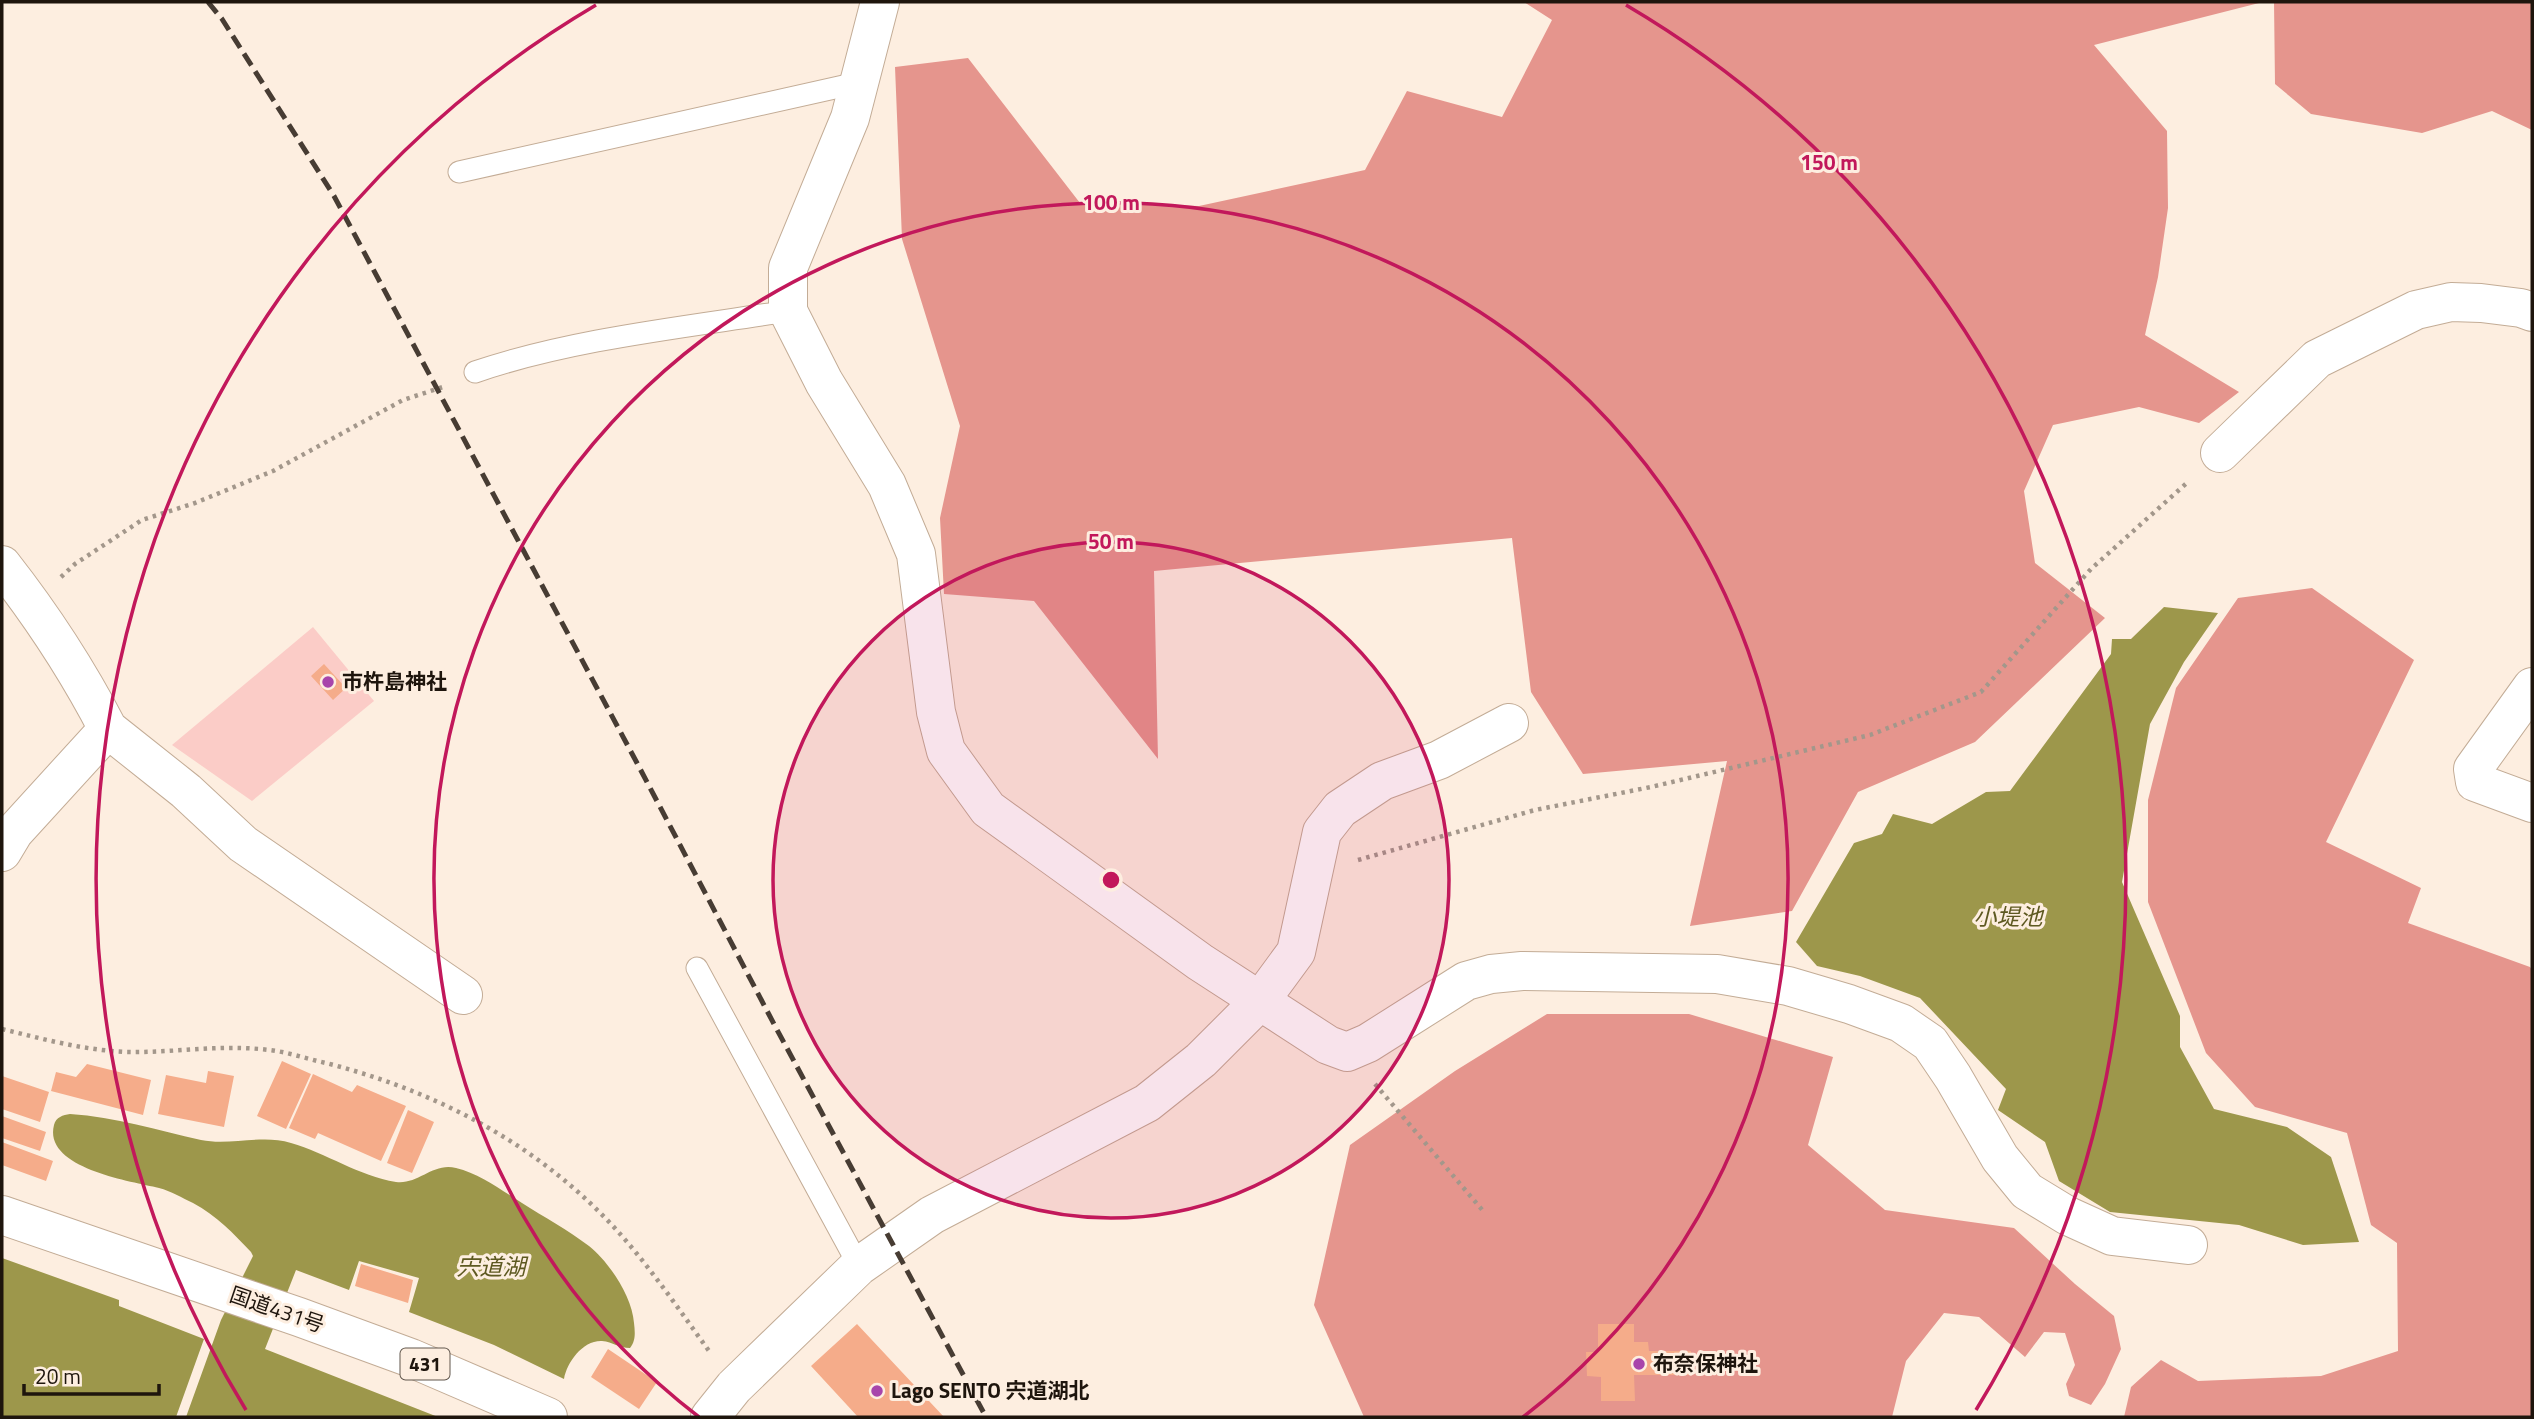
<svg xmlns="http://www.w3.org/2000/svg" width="2534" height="1419" font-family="'Titillium Web','Noto Sans JP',sans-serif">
<rect width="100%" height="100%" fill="#fdeee0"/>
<!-- green -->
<path fill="#fbccc7" d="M313,627L374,701L252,801L172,745Z"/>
<!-- forest -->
<path fill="#e5958d" d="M1524,2H2263L2094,45L2167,131L2168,208L2158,277L2145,335L2239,392L2199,423L2139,407L2053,425L2024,491L2035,563L2105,618L1975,742L1858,792L1792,911L1690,926L1727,761L1583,774L1531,692L1512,538L1154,571L1158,759L1034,601L944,594L940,518L960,426L902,239L895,67L968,58L1080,203L1199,206L1365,170L1407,91L1502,117L1552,20Z
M2274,2H2532V130L2492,111L2422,133L2311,114L2275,84Z
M2312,588L2414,660L2326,842L2421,888L2408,923L2530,967L2532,970V1417H2124L2131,1387L2161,1360L2198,1381L2321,1376L2398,1351L2397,1243L2371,1225L2347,1133L2255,1107L2206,1053L2148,902V800L2176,688L2238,598Z
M1547,1014H1689L1833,1057L1808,1145L1885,1210L2014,1228L2075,1284L2114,1316L2121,1349L2105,1384L2091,1405L2069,1396L2066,1384L2075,1365L2065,1333L2044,1332L2025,1357L1979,1317L1944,1313L1906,1361L1892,1417H1364L1314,1305L1350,1145L1455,1071Z"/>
<!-- water -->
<path fill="#9d974b" d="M2164,607L2218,613L2184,662L2150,724L2122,882L2180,1016V1047L2214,1109L2287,1127L2331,1157L2359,1242L2303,1245L2239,1225L2110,1212L2059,1181L2045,1142L1998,1110L2006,1089L1920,998L1860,976L1817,966L1796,942L1854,843L1882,834L1893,814L1932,824L1986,792L2010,791L2111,654L2112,639H2131Z
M70,1114C116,1117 157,1130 201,1140C230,1146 262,1134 291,1143C326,1153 359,1176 396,1182C418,1185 433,1162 456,1168C480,1174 501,1190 522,1203C544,1217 568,1230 589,1246C609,1262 632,1296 634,1323C635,1332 636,1341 630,1348C619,1348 613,1342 602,1341C583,1340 567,1362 564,1379L494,1345L409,1312L419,1278L359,1261L349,1290L296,1270L265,1349L438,1417H186L221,1320L253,1256L251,1252C233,1233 217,1216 193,1203C182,1198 171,1191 159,1188C129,1181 43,1168 54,1125C56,1117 63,1115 70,1114Z
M2,1258L119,1300V1306L204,1339L176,1417H2Z"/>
<!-- building -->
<path fill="#f5ac8a" d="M324,664L346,688L333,700L311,676Z
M282,1061L311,1074L286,1129L257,1116Z
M87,1064L151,1080L143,1115L51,1091L56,1072L76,1077Z
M208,1071L234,1076L224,1127L158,1114L166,1075L206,1083Z
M313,1074L352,1092L357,1085L406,1106L381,1161L318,1133L315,1139L289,1128Z
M2,1076L49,1092L40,1122L2,1109Z
M408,1110L434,1122L412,1173L387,1163Z
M2,1116L46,1132L40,1151L2,1138Z
M2,1142L53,1161L46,1181L2,1165Z
M361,1264L413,1280L408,1303L355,1286Z
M857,1324L944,1417H858L811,1366Z
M1598,1324H1634V1342H1648L1649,1351H1691L1692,1375H1634L1635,1401H1601V1377L1587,1376L1586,1352H1598Z
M608,1349L657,1382L639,1409L591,1377Z"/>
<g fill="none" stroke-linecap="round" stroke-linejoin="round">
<defs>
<path id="lane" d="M459,172L857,83
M475,372C571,339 687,327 788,311
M697,968L859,1266"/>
<path id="street" d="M880,2L850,118L788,268V311L824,382L887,485L916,554L936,712L946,751L988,809L1200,962L1328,1045L1347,1052L1368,1043L1466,981L1491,974L1522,971L1717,974L1788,986L1849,1004L1901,1023L1930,1043L1953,1077L2000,1158L2027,1191L2068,1216L2112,1236L2188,1245
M2220,453L2317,359L2416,310L2451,302L2481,303L2521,308L2532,312
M2,565C42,616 78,671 108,729
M2532,687L2473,769L2475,782L2532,803
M2,852L14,832L108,729L186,791L243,844L463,995
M710,1417L734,1387L859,1266L932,1215L1147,1103L1201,1060L1260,1001L1296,952L1322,832L1340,809L1382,781L1439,760L1509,723"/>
<path id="highway" d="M2,1215L299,1317L411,1358L548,1417"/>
</defs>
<!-- lane casing -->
<use href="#lane" stroke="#c3ac96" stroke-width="23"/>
<!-- street casing -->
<use href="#street" stroke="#c3ac96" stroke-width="40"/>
<!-- highway casing -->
<use href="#highway" stroke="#c3ac96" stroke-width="40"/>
<!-- path -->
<path stroke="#a3978b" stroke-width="4.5" stroke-dasharray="3.5 5" stroke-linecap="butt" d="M61,577L75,564L142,520L195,503L273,471L403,400L446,386
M1358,860L1535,810L1651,787L1870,735L1981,692L2091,569L2189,481
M2,1029C43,1039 83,1050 126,1052C174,1053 221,1044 269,1050C288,1052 307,1059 326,1063C435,1091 534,1142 612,1225C648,1264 678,1308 709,1351
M1375,1084L1484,1212"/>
<!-- lane -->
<use href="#lane" stroke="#fff" stroke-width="21"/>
<!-- street -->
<use href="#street" stroke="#fff" stroke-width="38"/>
<!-- highway -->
<use href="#highway" stroke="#fff" stroke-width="38"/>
<!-- rail -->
<path stroke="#473c33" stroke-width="5" stroke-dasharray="14 7" stroke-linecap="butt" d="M208,2L222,19L334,196L637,763L775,1026L986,1417"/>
</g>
<!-- distance rings -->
<circle cx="1111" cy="880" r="338" fill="#c2185b" fill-opacity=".12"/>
<g fill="none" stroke="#c2185b" stroke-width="3.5">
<circle cx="1111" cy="880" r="338"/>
<path d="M699 1417A677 677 0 1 1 1523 1417"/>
<path d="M246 1410A1015 1015 0 0 1 596 5M1626 5A1015 1015 0 0 1 1976 1410"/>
</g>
<!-- markers -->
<g fill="#a845ab" stroke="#fdeee0" stroke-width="2.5">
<circle cx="328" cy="682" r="7"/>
<circle cx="1639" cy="1364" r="7"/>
<circle cx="877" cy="1391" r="7"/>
</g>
<g text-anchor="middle" stroke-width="6" stroke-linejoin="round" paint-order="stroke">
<!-- shield labels -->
<rect fill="#fdeee0" stroke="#61564c" stroke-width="2" x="400.5" y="1348.5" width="49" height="31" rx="5"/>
<g font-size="19" font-weight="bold" fill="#1e150d">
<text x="425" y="1371">431</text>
</g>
<!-- poi labels -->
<g font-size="21" font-weight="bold" fill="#1e150d" stroke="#fdeee0" text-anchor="start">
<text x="342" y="689">市杵島神社</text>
<text x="1653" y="1371">布奈保神社</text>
<text x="891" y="1398">Lago SENTO 宍道湖北</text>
</g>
<!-- street labels -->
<g font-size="21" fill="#1e150d" stroke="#fdeee0">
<text transform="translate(277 1310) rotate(19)" y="7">国道431号</text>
</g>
<!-- water labels -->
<g font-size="23" font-style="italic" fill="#5e5921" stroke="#fdeee0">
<text x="2008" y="925">小堤池</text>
<text x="491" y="1275">宍道湖</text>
</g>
</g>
<circle cx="1111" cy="880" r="10" fill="#c2185b" stroke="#fdeee0" stroke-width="3.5"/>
<g font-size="21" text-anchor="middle" font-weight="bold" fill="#c2185b" stroke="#fdeee0" stroke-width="6" stroke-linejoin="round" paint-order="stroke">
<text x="1829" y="170">150 m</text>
<text x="1111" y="210">100 m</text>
<text x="1111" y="549">50 m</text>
</g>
<!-- border -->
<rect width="2534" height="1419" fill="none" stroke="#1e150d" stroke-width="7"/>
<!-- scale -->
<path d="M24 1384v10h135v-10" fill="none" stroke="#1e150d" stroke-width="3.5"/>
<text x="35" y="1384" font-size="21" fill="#1e150d" stroke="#fdeee0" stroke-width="5" paint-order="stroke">20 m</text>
</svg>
